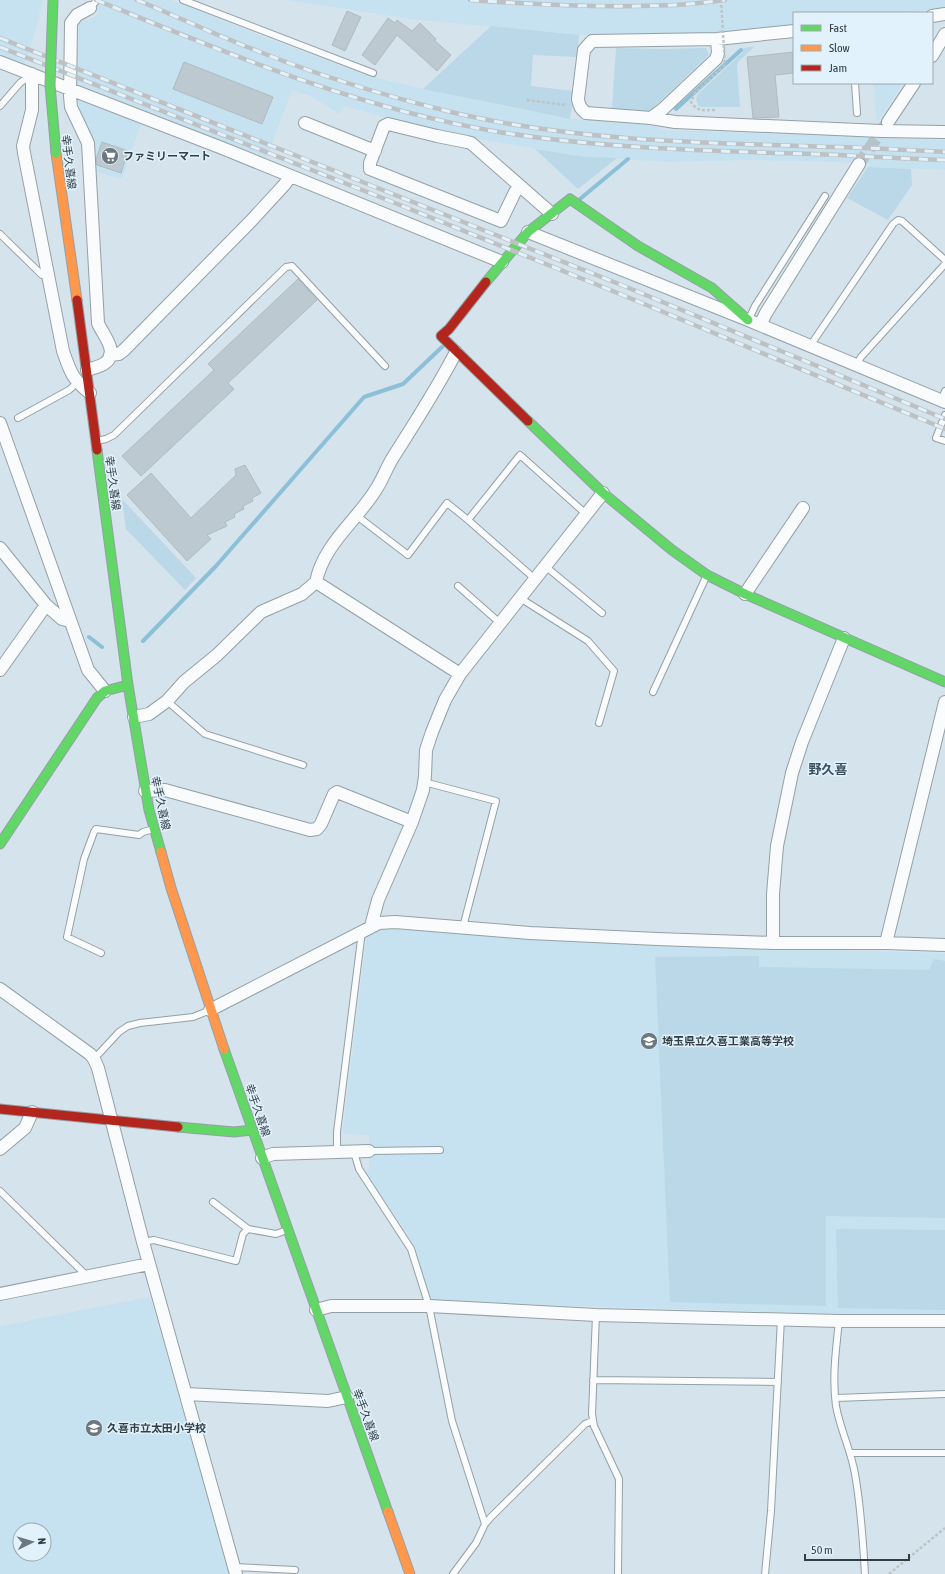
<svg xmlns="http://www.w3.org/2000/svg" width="945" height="1574" font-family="'Asap Condensed','Noto Sans JP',sans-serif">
<rect width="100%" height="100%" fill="#d5e4ec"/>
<!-- built -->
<path fill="#c6e1ef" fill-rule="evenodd" d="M0,0H43L32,42L25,64L0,54Z
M101,0H172L269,39L371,77L493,104L570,119L644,123L665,130L945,140V170L868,167L870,163L752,160L668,162L585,157L436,132L344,106L339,114L313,97L292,90L266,159L76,83V28L82,21L95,17L99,12L94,9Z
M287,0H945V8L902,13H794V25L708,33L579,35L410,19Z
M874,83H903L877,123L876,115Z
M77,98L141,124L122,179L94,171L92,138L83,120Z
M392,926L526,937L666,946L945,953V1315L833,1316L803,1313L433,1301L430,1297L411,1239L381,1194L366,1174L369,1168V1135L344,1134L343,1129L367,933Z
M150,1297L230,1574H0V1326ZM20,1530H44V1554H20Z"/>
<!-- green -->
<path fill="#bad8e8" d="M491,26L579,35L577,57L533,55L531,86L574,91L570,119L423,89Z
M755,46L738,62L737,66L740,107H701L698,106L696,98L698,94L743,52L740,49Z
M616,48L661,49L706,48L709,55L650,111L612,109Z
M535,149L585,157L617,158L578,189Z
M868,167L911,169L912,185L888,220L847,198Z
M122,499L196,578L185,590L126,529Z
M759,956V967L929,970L934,959L945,961V1218L826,1216V1306L670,1302L655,957Z
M836,1229L945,1230V1310L838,1308Z"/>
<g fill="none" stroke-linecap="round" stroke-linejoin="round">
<!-- stream -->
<path stroke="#8cbfd8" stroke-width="4" d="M676,109L741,50
M580,199L628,159
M89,637L102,647
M143,641L216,566L364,397L403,384L442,347"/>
</g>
<!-- building -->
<path fill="#bdc9d0" stroke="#afbbc1" d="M347,11L361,17L345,51L332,45Z
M388,18L395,23L397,20L412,31L420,23L436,39L435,41L451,55L437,71L397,35L375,65L362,55Z
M794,52V73L775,75L779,117L753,118L747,57Z
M184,62L273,97L262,124L173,89Z
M102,142L128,151L121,173L97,165L96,159Z
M298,279L317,300L228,383L234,389L141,476L122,456L214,370L208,364Z
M245,465L261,493L252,498L253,501L243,506L244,509L234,514L235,517L225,522L227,526L207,535L211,539L187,561L127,495L151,473L191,518L236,475L235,469Z"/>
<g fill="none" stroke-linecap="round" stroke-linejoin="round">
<!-- street-tunnel -->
<path stroke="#b5c3ca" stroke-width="12" stroke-dasharray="12 6" stroke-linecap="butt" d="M859,164L886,124"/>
<defs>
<path id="lane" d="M183,0L373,73
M90,8L97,0
M855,83L857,113
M0,106L20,83L32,74
M0,234L42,275L48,277
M749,319L755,306L825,196
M810,346L893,224L898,220L902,221L945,260
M856,365L861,357L945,264
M941,401L945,391
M945,415L936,438L945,441
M18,418L69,390L77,383
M97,441L106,439L114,435L286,267L292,266L385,366
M357,516L408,555L447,503L468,520
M545,566L602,613
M535,579L468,520L520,455L586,514
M458,586L500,623
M520,598L588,641L614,671L599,723
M653,692L706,577
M167,701L205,734L303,765
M424,782L496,801L463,927
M101,953L67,937L84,859L94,832L96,829L139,835L143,832L154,829
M94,1059L119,1032L128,1026L140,1023L193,1017L208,1011
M369,1151L440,1150
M337,1152V1132L362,931
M354,1152L359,1169L411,1249L429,1306L452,1421L485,1524
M0,1191L88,1277
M213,1202L248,1229
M143,1242L154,1240L236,1261L243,1234L248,1229L276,1234L287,1230
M596,1315L592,1414L594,1426L619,1479L618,1574
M839,1321C836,1349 832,1378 836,1406C840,1429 851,1450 855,1474C861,1507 863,1540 865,1574
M593,1380L778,1382
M836,1398L945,1394
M851,1453H945
M234,1567L295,1570
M453,1574L476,1543L485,1524L491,1517L585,1424L592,1421
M765,1574L771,1511L781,1319"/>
<path id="street" d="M932,16L945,14
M794,31L717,39L592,41L584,50L578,99C579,106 581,109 586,113L651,118L675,122L881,131L945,132
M932,56L945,34
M0,62L222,148L502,262
M32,74V110L23,146L24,153L63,351C70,371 72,379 90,393
M651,118L663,109L716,59L718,53L717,39
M888,122L914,83
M305,123L375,151
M520,186L515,192L501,221L370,169V163L384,126L388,124L437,136L467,142L471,143L552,214
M528,232L748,320L945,402
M760,325L766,313L859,164
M456,352C437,389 414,424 392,459C386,469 382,481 375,491C356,521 323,545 316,582L460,674
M110,355L119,354L124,350L251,221L285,184L290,176
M87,370C92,368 100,367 105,363C120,352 102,334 98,323L88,143L71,107L70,96L71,23L77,15L90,8
M0,423L88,670L105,691
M0,548L46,605L62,619L70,621
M745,594L803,508
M0,670L46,605
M134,717L149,714L167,701L184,682L217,655L261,612L302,594L316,582
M145,791L165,790L310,830L317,829L321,824L334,794L337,792L412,822
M371,926L378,900L412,822L423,790L425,776L426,750L432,732L445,700L460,674L603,493
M773,943V894L777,846L792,773L802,742L844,638
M886,943L945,702
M0,989L90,1054L94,1059L98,1068L143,1242L236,1574
M210,1010L379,923L395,922L530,933L657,939L773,943H886L945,945
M0,1149L25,1128L32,1112
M262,1158L273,1154L369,1151
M0,1294L149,1264
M316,1310L331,1306H429L596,1315L839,1321H945
M186,1394L328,1401L347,1397"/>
<path id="fast" d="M486,282L528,232L570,199L638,246L712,288L748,320
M528,421L603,493L672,550L707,575L745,594L945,682
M97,450L128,685L149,810L161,852
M0,844L97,698L105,691L128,685
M224,1049L388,1512
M178,1127L234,1132L252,1130"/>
<path id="slow" d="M56,153L77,300
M161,852L171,888L224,1049
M388,1512L410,1574"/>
<path id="jam" d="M486,282L449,329L441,336L528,421
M77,300L97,450
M0,1109L178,1127"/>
</defs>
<!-- lane casing -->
<use href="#lane" stroke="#94a0a6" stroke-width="8"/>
<!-- street casing -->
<use href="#street" stroke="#94a0a6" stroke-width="14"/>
<!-- fast casing -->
<use href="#fast" stroke="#94a0a6" stroke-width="11"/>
<!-- slow casing -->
<use href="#slow" stroke="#94a0a6" stroke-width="11"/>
<!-- jam casing -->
<use href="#jam" stroke="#94a0a6" stroke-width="11"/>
<!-- path -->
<path stroke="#bfc4c6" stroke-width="2.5" stroke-dasharray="3 2" stroke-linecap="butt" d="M527,100L566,105
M889,1574L945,1528"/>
<!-- lane -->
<use href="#lane" stroke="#f9fbfc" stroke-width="6"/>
<!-- street -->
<use href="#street" stroke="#f9fbfc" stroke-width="12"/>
<!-- fast -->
<use href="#fast" stroke="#63d668" stroke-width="9"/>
<!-- slow -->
<use href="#slow" stroke="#ff974d" stroke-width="9"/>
<!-- jam -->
<use href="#jam" stroke="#b3261e" stroke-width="9"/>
<defs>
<path id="rail" d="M96,0C227,53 358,109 499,132C612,150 726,151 840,155C875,157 910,159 945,160
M137,0C178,17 218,36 260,52C323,77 389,97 455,113C580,142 709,143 837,147C873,148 909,150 945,152
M470,0C538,5 608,8 676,5C693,4 709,2 725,0
M0,38L624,286L945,419
M0,47L380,197L620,294L945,429"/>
</defs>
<!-- rail casing -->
<use href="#rail" stroke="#bec1c3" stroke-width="4.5"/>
<!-- rail -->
<use href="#rail" stroke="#e2f2fc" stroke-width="3" stroke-dasharray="9" stroke-linecap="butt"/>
<defs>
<path id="fast-bridge" d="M53,0L50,85L56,153"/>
</defs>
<!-- fast-bridge casing -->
<use href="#fast-bridge" stroke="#94a0a6" stroke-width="11" stroke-linecap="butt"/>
<!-- path-bridge -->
<path stroke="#bfc4c6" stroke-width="2.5" stroke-dasharray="3 2" stroke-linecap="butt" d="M715,110C704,110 697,112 691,102L695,93L725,65L721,0"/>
<!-- fast-bridge -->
<use href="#fast-bridge" stroke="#63d668" stroke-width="9"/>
</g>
<!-- icons -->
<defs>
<symbol id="supermarket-disc" viewBox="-11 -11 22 22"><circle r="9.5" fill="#6c787f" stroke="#e2f2fc"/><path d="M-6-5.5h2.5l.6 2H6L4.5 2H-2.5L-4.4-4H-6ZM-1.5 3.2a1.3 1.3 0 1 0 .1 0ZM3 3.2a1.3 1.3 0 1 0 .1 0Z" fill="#fff"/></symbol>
<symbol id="school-disc" viewBox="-11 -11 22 22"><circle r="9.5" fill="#6c787f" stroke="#e2f2fc"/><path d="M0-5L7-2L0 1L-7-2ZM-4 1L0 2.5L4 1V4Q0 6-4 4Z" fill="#fff"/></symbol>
</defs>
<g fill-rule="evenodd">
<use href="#supermarket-disc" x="100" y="146" width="20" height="20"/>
<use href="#school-disc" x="639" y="1031" width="20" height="20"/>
<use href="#school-disc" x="84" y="1418" width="20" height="20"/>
</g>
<g text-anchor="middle" stroke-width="3" stroke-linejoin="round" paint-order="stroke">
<!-- poi labels -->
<g font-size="11" font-weight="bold" fill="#333e44" stroke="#e2f2fc" text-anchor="start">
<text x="123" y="160">ファミリーマート</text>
<text x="662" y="1045">埼玉県立久喜工業高等学校</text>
<text x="107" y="1432">久喜市立太田小学校</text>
</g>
<!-- street labels -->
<g font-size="11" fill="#333e44" stroke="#e2f2fc">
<text transform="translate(69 162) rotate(83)" y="4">幸手久喜線</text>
<text transform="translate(113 483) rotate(82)" y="4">幸手久喜線</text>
<text transform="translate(161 803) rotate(78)" y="4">幸手久喜線</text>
<text transform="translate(258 1110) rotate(71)" y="4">幸手久喜線</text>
<text transform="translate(366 1415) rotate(70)" y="4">幸手久喜線</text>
</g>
<!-- quarter labels -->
<g font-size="13" font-weight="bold" fill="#384f5c" stroke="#e2f2fc">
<text x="828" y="774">野久喜</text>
</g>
</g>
<!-- legend -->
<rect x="793" y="12" width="140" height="72" fill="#e2f2fc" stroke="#9caab2"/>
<rect x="801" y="25" width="20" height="6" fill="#63d668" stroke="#9caab2"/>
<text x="829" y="32" font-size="12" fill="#333e44">Fast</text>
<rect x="801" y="45" width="20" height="6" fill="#ff974d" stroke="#9caab2"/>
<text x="829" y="52" font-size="12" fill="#333e44">Slow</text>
<rect x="801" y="65" width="20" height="6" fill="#b3261e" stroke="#9caab2"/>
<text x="829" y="72" font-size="12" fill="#333e44">Jam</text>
<!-- north arrow -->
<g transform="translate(32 1542) rotate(85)"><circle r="19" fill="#e2f2fc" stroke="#9caab2"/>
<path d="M0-3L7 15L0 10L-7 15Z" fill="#6c787f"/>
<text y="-6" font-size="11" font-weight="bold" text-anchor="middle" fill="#333e44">N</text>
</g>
<!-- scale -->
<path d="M805 1554v6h104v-6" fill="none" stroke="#333e44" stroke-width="2"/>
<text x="811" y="1554" font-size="12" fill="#333e44" stroke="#e2f2fc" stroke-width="3" paint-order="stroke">50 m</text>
</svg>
